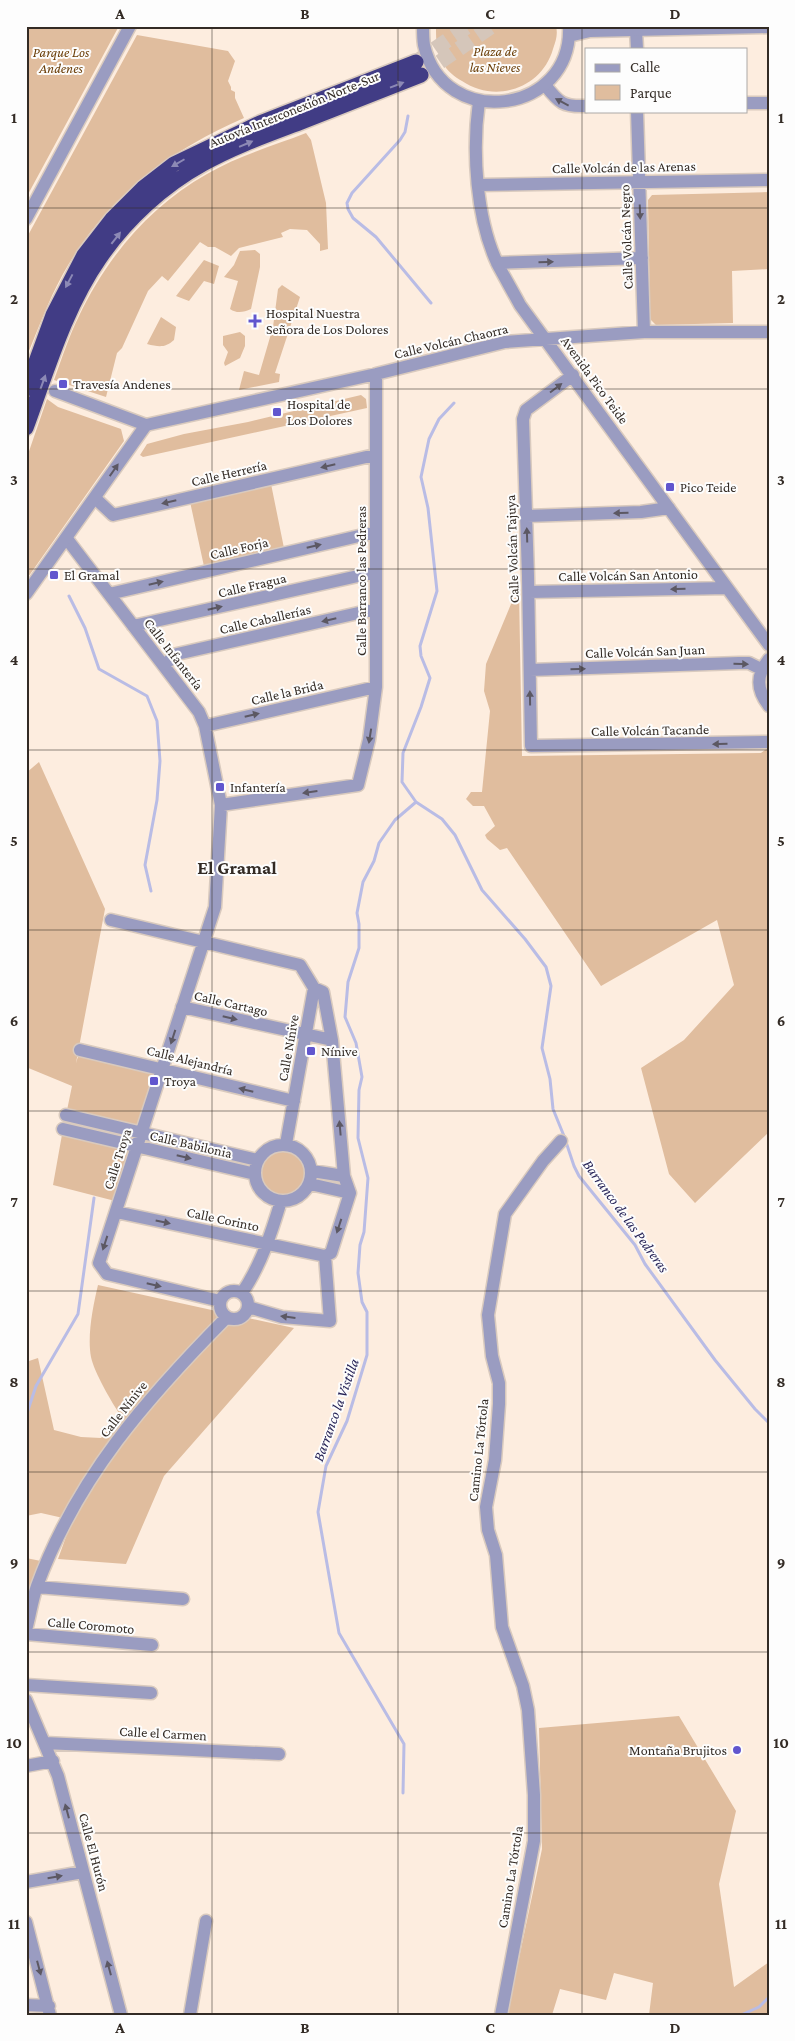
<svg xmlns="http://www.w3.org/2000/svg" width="795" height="2041" font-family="'Crimson Pro',serif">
<rect width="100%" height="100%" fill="#fdeddf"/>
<!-- green -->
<path fill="#e0bd9e" d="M28,26H119L26,198V39Z
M436,26H556C558,35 556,40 553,49C542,88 496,104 462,81C455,77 447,71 443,63C436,52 436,39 436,26Z
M137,35L228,51L235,61L228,81L231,87V90L235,92V98L244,118C166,152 105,199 63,274C48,301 38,330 26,358V239Z
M306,133L311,140L326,203L328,249L320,251V244L307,230L290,229L281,233L283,237L239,248L231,256L215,247H208L200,242L168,281L162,276L148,291L122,348L117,353L106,397L54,380C62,358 69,336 79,316C107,257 150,206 207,174C237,156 273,146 306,133Z
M769,192V269L732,271L733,323L656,325L650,319L648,200L652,195Z
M255,250L260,254V267L251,309C244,312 237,314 230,309L238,281L224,277L234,265L240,251Z
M204,260L219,266L214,284L204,281L189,301L176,296Z
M282,285L300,297L275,373L280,374L279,382L239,390L244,371L259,375L273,327L278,289Z
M161,317L176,327L174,340C165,348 159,347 147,344Z
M240,332L245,336V346L240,358L225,366L224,363L228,352L223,345V336Z
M361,395L366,399L367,408L143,457L140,455L147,444L184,434L248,422Z
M47,399L58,407L121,429L124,441L26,580V460Z
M270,479L285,553L205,571L189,497Z
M519,591L522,756L761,753L769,747V1132L695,1203L669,1174L641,1068L684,1040L734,985L717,920L601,986L507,848L500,850L487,839L485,835L495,826L484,806H473L466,799L471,792H482L490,711L484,691L486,664L511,604Z
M39,762L105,909L76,1063L80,1050L162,1069L142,1132L66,1115L72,1086L26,1067V773Z
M63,1129L137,1146L119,1202L53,1185Z
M260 1172a23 23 0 1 1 46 0a23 23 0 1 1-46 0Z
M98,1285L294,1328L164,1476L126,1564L58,1559L72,1520L41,1513L26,1516V1362L38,1358L54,1430L81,1437L101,1438L121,1416C112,1403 94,1372 91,1357C87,1336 93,1306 98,1285Z
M26,1558L41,1561L26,1614Z
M679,1716L736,1811L719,1884L734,1987L769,1962V2015H649L653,1983L614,1973L606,2000L560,1989L552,2015H507L542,1849L539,1728Z"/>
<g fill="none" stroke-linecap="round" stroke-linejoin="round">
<!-- stream -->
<path stroke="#b9bce5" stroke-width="3" d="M408,116L405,132L400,140L352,193L347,203L348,209L353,218L376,237L431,303
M454,403L439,419L429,439L421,477L428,508L437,591L420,646L421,656L430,678L421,707L403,753L402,782L416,802L442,819L455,835L482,890L525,939L546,967L551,986L542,1048L550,1079L553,1109L564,1136L574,1166L579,1176L635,1245L645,1264L715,1360L755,1409L769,1423
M69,596L85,628L99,669L147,696L157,721L160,761L157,800L145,865L151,891
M26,1416L36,1386L78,1314L94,1198
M403,1793L404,1744L339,1633L318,1512L326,1466L347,1421L367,1355V1312L362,1302L358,1273L360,1245L364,1232L368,1178L358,1138L359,1090L362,1077L356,1043L345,1017L348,982L359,948V924L357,913L363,882L374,861L379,843L395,820L416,802
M741,2015L759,2007L769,1997"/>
<!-- motorway-tunnel -->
<path stroke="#d5c6ba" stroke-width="15" stroke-dasharray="15 8" stroke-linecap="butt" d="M416,62L468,26
M421,75L492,26"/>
<defs>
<path id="minor" d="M636,30L637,49
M545,85C559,103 563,107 586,106
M479,101C472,151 476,219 498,265C505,278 513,292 520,305L769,645
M746,103H769
M637,111L644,332
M479,185L769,180
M26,219L130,26
M497,263L642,258
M573,375L526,410L523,419L528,576L531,746L769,742
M55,391L146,425L376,374L505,342L644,332H769
M95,498L113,515L375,455
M527,516L641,512L669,508
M67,539L199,712L205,726L221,805L215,907L99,1263L107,1274L220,1301
M529,592L727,588
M109,594L376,532
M133,626L376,572
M769,659C756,675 756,689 769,706
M164,665L177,654L376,609
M530,670L739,663H749L761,669
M205,726L376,687
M221,805L358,785L369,740L376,687V374
M111,920L300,965L314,988L323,992L332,1040L344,1176L350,1193L331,1253L325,1256
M182,1007L332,1040
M80,1050L294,1101
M66,1115L257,1160
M63,1129L255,1174
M286,1144L314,988
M255 1173a28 28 0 1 1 56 0a28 28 0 1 1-56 0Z
M312,1171L344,1176
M310,1184L350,1193
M116,1212L325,1256
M220 1305a14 14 0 1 1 28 0a14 14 0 1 1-28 0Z
M242,1293C261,1265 271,1234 281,1201
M248,1307L282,1317L330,1321L325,1256
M37,1587L183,1599
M26,1630C30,1616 32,1600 37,1586C77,1477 147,1398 227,1317
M26,1634L152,1645
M26,1685L151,1693
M26,1700L58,1776L121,2015
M45,1743L279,1754
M26,1766L53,1761
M26,1882L83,1872
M26,1922L50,2015
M26,2005L49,2006
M190,2015L206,1921
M501,2015L534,1841V1795L528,1710L523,1686L502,1627L496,1555L488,1530L486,1507L495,1460L499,1404V1383L492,1356L488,1315L505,1214L543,1161L561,1141"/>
<path id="tertiary" d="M423,26C423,32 423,39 424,45C443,131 573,115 569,26
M569,36L590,31L769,27
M26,594L146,425"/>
<path id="motorway" d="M26,389L53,315L84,255L112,219L143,188L174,164L260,123L416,62
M26,428C47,371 65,308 100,258C126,220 163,186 203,164C235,146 270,134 304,121C343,106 382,90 421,75"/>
</defs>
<!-- minor casing -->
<use href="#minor" stroke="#d9cabe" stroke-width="15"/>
<!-- tertiary casing -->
<use href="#tertiary" stroke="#d9cabe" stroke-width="15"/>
<!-- motorway casing -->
<use href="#motorway" stroke="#d9cabe" stroke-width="18"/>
<!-- minor -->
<use href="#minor" stroke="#9a9cc1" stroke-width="12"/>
<!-- tertiary -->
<use href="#tertiary" stroke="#9a9cc1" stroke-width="12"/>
<!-- motorway -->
<use href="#motorway" stroke="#413c85" stroke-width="15"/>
</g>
<!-- one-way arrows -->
<defs><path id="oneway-solid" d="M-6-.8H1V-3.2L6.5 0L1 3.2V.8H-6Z" transform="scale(1.25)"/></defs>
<g fill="#8c89b5">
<use href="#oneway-solid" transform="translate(397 85) rotate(-21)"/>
<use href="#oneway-solid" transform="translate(246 144) rotate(-23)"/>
<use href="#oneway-solid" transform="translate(178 163) rotate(150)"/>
<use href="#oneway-solid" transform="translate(116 238) rotate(-52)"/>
<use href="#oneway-solid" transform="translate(69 281) rotate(118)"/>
<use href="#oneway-solid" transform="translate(43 382) rotate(-70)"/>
</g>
<g fill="#5c5863">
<use href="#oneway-solid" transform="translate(562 102) rotate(-152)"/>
<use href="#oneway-solid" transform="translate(640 212) rotate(88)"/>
<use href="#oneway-solid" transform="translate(546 262) rotate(-2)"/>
<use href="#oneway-solid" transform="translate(556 388) rotate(-37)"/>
<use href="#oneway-solid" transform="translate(328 466) rotate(167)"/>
<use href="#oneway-solid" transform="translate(114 470) rotate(-55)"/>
<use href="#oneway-solid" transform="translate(169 502) rotate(167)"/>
<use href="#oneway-solid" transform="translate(621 513) rotate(178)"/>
<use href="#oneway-solid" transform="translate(527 535) rotate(-92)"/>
<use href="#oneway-solid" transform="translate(314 546) rotate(-13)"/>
<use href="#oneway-solid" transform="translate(156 583) rotate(-13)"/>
<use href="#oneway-solid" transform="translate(678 589) rotate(179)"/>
<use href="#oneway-solid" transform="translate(215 608) rotate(-13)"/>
<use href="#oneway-solid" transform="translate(329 620) rotate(167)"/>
<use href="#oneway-solid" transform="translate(741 664) rotate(1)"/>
<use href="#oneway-solid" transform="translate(578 669) rotate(-2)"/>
<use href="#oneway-solid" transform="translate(530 698) rotate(-91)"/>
<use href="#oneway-solid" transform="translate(252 715) rotate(-13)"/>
<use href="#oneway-solid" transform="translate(370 736) rotate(99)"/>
<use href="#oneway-solid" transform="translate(720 744) rotate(179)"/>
<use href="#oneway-solid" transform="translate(310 792) rotate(172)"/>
<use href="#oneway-solid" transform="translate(230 1018) rotate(13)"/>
<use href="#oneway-solid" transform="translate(173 1037) rotate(108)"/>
<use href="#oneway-solid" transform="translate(246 1090) rotate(-166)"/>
<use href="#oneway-solid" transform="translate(340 1128) rotate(-95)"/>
<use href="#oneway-solid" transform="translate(184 1157) rotate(13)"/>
<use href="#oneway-solid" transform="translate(163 1222) rotate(12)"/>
<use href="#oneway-solid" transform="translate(339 1226) rotate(108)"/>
<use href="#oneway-solid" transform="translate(105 1243) rotate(108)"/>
<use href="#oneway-solid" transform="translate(154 1285) rotate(13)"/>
<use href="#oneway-solid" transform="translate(288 1317) rotate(-173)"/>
<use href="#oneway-solid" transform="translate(67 1811) rotate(-105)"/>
<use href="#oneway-solid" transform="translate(55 1877) rotate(-10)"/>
<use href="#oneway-solid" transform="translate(39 1968) rotate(75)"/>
<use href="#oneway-solid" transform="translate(109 1968) rotate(-105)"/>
</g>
<!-- grid -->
<path fill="none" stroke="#332b25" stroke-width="1" stroke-opacity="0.55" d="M212,26V2015M398,26V2015M582,26V2015M26,208H769M26,389H769M26,569H769M26,750H769M26,930H769M26,1111H769M26,1291H769M26,1472H769M26,1652H769M26,1833H769"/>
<!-- markers -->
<g fill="#6156ce" stroke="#fdfdfd" stroke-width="2">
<path d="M252.5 313.5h5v5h5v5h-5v5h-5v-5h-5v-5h5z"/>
<rect x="58" y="379" width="10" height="10" rx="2.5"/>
<rect x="272" y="407" width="10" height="10" rx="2.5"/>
<rect x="665" y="482" width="10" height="10" rx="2.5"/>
<rect x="49" y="570" width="10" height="10" rx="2.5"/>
<rect x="215" y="782" width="10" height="10" rx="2.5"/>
<rect x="306" y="1046" width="10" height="10" rx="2.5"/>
<rect x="149" y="1076" width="10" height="10" rx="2.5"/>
<circle cx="737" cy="1750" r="5"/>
</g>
<g text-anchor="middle" stroke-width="4" stroke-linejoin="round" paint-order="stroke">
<!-- park labels -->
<g font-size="14" font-style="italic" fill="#6a3d06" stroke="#fdfdfd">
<text x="495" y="56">Plaza de<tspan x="495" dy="16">las Nieves</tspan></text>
<text x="61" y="57">Parque Los<tspan x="61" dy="16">Andenes</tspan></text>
</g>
<!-- street labels -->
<g font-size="14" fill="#332b25" stroke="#fdfdfd">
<text transform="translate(294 109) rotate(-22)" y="5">Autovía Interconexión Norte-Sur</text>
<text transform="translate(624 167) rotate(-1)" y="5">Calle Volcán de las Arenas</text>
<text transform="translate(626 237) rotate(-92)" y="5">Calle Volcán Negro</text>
<text transform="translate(451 341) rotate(-13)" y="5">Calle Volcán Chaorra</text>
<text transform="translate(595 380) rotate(54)" y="5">Avenida Pico Teide</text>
<text transform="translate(229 473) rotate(-13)" y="5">Calle Herrería</text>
<text transform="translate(239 548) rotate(-13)" y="5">Calle Forja</text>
<text transform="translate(512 549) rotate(-92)" y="5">Calle Volcán Tajuya</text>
<text transform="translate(628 575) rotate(-1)" y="5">Calle Volcán San Antonio</text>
<text transform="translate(361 581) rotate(-90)" y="5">Calle Barranco las Pedreras</text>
<text transform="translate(252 585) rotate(-13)" y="5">Calle Fragua</text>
<text transform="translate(265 619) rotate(-13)" y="5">Calle Caballerías</text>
<text transform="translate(645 651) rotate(-2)" y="5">Calle Volcán San Juan</text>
<text transform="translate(174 654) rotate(52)" y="5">Calle Infantería</text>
<text transform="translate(287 692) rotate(-13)" y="5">Calle la Brida</text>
<text transform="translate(650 730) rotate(-1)" y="5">Calle Volcán Tacande</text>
<text transform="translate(231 1003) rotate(13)" y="5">Calle Cartago</text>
<text transform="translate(288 1048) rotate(-80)" y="5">Calle Nínive</text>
<text transform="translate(190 1060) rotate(14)" y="5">Calle Alejandría</text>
<text transform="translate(191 1144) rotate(13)" y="5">Calle Babilonia</text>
<text transform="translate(117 1159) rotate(-72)" y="5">Calle Troya</text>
<text transform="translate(223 1219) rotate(12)" y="5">Calle Corinto</text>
<text transform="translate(123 1409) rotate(-52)" y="5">Calle Nínive</text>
<text transform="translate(478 1450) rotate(-84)" y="5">Camino La Tórtola</text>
<text transform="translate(91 1625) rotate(5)" y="5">Calle Coromoto</text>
<text transform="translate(163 1733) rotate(3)" y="5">Calle el Carmen</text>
<text transform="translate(94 1852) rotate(75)" y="5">Calle El Hurón</text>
<text transform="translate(510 1877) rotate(-81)" y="5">Camino La Tórtola</text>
</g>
<!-- poi labels -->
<g font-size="14" fill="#332b25" stroke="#fdfdfd" text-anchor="start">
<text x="266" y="318">Hospital Nuestra<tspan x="266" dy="16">Señora de Los Dolores</tspan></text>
<text x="73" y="389">Travesía Andenes</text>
<text x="287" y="409">Hospital de<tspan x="287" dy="16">Los Dolores</tspan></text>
<text x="680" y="492">Pico Teide</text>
<text x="64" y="580">El Gramal</text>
<text x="230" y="792">Infantería</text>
<text x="321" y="1056">Nínive</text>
<text x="164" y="1086">Troya</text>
<text x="727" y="1755" text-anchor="end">Montaña Brujitos</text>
</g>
<!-- water labels -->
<g font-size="15" font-style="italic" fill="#272457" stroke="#fdfdfd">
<text transform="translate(626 1216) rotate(54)" y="5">Barranco de las Pedreras</text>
<text transform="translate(336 1410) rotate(-70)" y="5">Barranco la Vistilla</text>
</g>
<!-- district labels -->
<g font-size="19" font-weight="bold" fill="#332b25" stroke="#fdfdfd">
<text x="237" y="874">El Gramal</text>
</g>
</g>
<!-- border -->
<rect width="795" height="2041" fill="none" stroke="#fdfdfd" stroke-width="55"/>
<!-- legend -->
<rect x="585" y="48" width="162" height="65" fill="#fdfdfd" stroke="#aca9a7"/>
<rect x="595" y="64" width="25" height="8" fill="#9a9cc1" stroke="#aca9a7"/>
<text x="630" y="72" font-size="15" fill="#332b25">Calle</text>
<rect x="595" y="85" width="25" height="15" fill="#e0bd9e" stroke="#aca9a7"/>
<text x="630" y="98" font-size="15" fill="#332b25">Parque</text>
<rect x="28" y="28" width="740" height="1986" fill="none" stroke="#332b25" stroke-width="2"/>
<g font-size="16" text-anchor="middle" font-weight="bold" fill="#332b25">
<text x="120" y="19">A</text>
<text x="305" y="19">B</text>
<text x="490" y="19">C</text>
<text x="675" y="19">D</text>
<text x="14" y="123">1</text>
<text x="781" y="123">1</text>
<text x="14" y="304">2</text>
<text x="781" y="304">2</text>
<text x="14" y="485">3</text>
<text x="781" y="485">3</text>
<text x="14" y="665">4</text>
<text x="781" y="665">4</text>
<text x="14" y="846">5</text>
<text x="781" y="846">5</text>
<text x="14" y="1026">6</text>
<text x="781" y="1026">6</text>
<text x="14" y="1207">7</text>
<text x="781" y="1207">7</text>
<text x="14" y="1387">8</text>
<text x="781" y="1387">8</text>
<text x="14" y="1568">9</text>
<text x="781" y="1568">9</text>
<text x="14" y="1748">10</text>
<text x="781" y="1748">10</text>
<text x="14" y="1929">11</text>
<text x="781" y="1929">11</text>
<text x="120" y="2033">A</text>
<text x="305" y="2033">B</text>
<text x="490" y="2033">C</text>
<text x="675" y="2033">D</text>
</g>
</svg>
